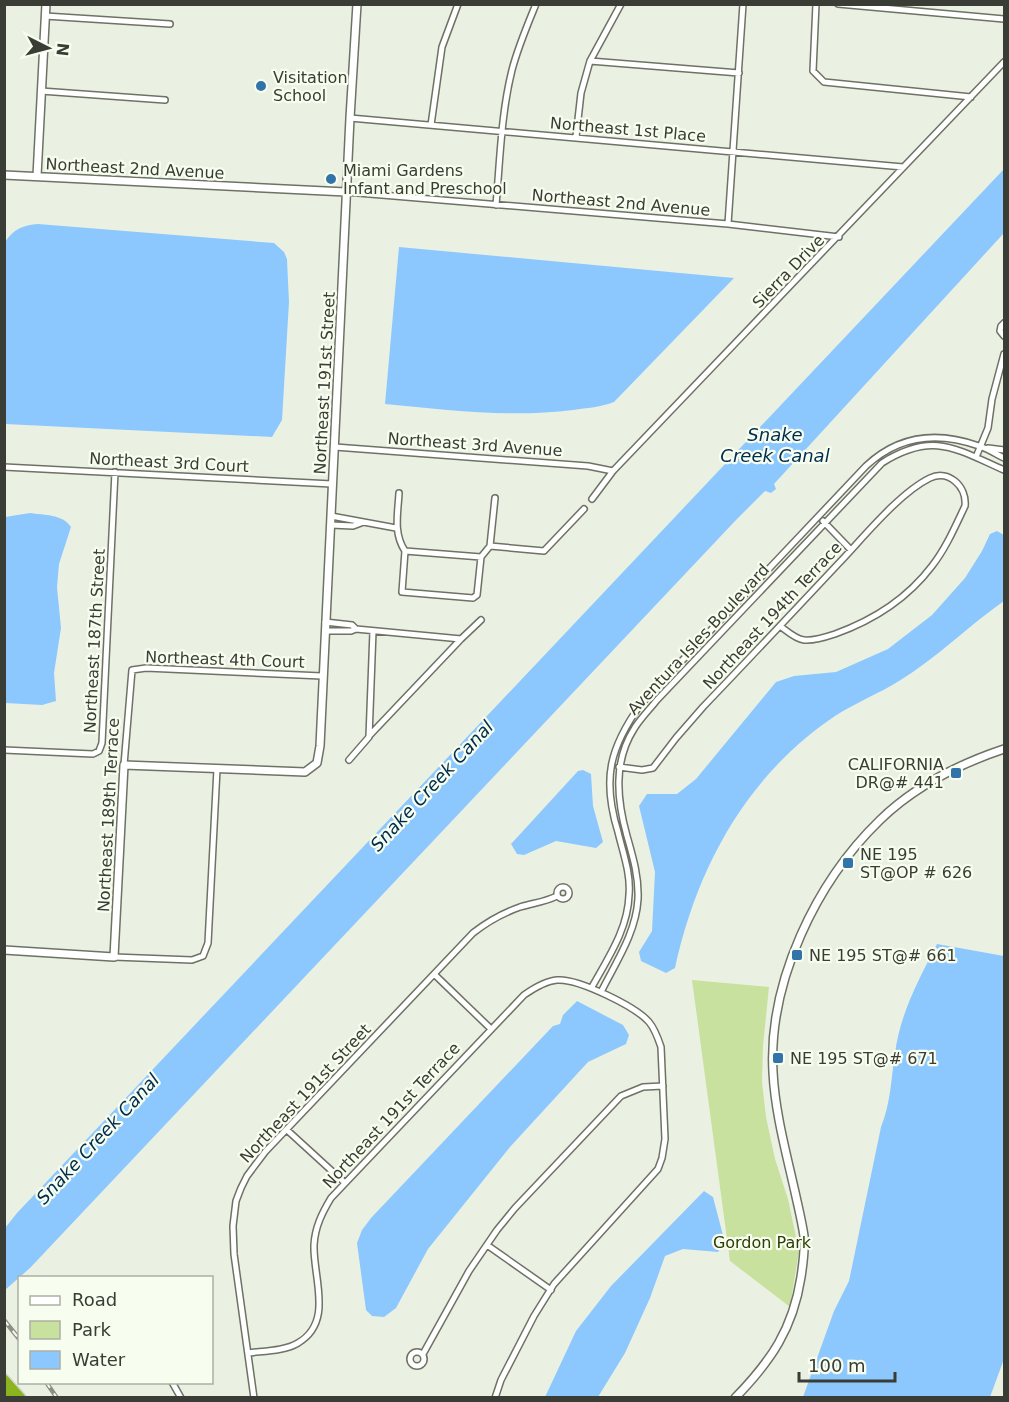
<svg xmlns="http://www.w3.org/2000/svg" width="1009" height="1402" font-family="'DejaVu Sans',sans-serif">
<rect width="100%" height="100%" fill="#ebf1e2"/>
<!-- green -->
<path fill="#c9e19f" d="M692,980L769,987L763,1046L762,1082L766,1117L775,1159L788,1199L799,1251L790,1307L730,1261Z"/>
<!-- water -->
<path fill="#8cc8fe" d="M1004,169V233L774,484L776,489L771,493L765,491L736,520L30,1268L5,1290V1228L17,1213Z
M38,224L274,243L284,252L287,259L289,302L282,420L272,437L5,424V242C14,229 23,225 38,224Z
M399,247L734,278L614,402C601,407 587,408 573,410C511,418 447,410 385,404Z
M30,513C43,515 63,514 71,527L59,564L57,587L61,628L54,673L56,701L42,705L5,703V517Z
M997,531L1004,535V601C968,626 937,658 899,681C878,694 855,703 835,716C747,775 697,867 675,968L666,973L641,961L639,952L652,931L655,872L639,806L647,794H677L696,779L776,682L794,676L836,672L888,649L932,615L965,578L982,551L990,534Z
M583,770L591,774L593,806L603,842L596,848L556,841L524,855L517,854L511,844L578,771Z
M937,944L1004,956V1359L990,1397H803L834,1311L849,1281L881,1127C891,1102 891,1079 895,1053C900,1014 919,979 937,944Z
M577,1001L623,1025L629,1035L626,1044L588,1062L510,1147L428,1249L396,1308L384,1317L372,1316L366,1310L357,1243L362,1230L371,1218L553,1026L560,1024L563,1015Z
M704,1191L713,1197L725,1243L718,1252L683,1249L665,1256L650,1298L625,1353L598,1397H545L576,1331L611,1286Z"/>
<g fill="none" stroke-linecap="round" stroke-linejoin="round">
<defs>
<path id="minor" d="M816,4L813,71L824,82L971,97
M838,4L1004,19
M45,16L170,24
M590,61L739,73
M41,91L165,100
M350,118L903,167
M431,125L442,47L458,4
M576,137L581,93L590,61L621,4
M346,192L728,224L839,237
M496,205C500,161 501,114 512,70C518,47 527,26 536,4
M728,224L743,4
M1004,323L1001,326L1000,331L1004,336
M335,447L588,466L613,471
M988,448L1004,450
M976,457L988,428L992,399L1004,354
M4,467L332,484
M399,493C398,513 393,533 405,551L481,557L490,546L495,498
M592,499L613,471L1004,62
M331,516L396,528
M823,521L851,550
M331,525L353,526L361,523
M490,546L544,551L584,509
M405,551L402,592L473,598L477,595L481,557
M325,622L352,625L356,629
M325,631H351L356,629L461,639L481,620
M369,736L461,639
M4,750L93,754L99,751L102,743L115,472
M349,760L369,737L373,631
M124,765L132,670L146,668L322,676
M619,767L642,770L653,768L676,738L703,707C749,659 794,611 839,563C863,538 899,493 930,478C949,469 967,487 965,506C955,527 946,548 932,566C907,599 874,620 835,634C826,637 814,641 804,640C795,639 787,631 780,626
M557 893a6 6 0 1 1 12 0a6 6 0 1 1-12 0Z
M114,957L192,960L203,956L208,943L217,769
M434,974L491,1029
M592,987C608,958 628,929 629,895C631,874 623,853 618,832C602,780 609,748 641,704L866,466C899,435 937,431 979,446C988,449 996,454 1004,458
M601,992C616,962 636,933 638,899C639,877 633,857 627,836C617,800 613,762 634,729C640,719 650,709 657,700L882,463C933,431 956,449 1004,470
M287,1130L345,1183
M487,1245L551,1290
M410 1359a7 7 0 1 1 14 0a7 7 0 1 1-14 0Z
M248,1353C263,1351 285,1351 298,1343C334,1322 313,1278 314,1245C315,1227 322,1213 331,1198L524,995C534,988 545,981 557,980C578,978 636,1007 649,1022C655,1029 658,1038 661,1047L665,1139L662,1158L658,1169L554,1284L534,1316L501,1380L495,1398
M423,1354L469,1271L497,1230L515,1208L621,1096L643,1087L663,1086
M172,1382L181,1398
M254,1398L234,1254L233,1226L236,1201L241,1188L247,1176L265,1152L473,933C487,922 503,913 520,907C533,903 545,902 557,896"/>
<path id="tertiary" d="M4,175L346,192
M37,176L46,4
M4,950L114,957L124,765L305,772L317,763L320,746L350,118L357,4
M735,1398C771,1361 793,1329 801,1277C803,1264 805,1250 804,1236C802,1222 798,1206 795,1192C786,1152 775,1112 773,1072C768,982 816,882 880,820C915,786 959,764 1004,749"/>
<path id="motorway" d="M4,1379L21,1398
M4,1392L9,1398"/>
</defs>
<!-- minor casing -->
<use href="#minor" stroke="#6d7265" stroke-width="8"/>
<!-- tertiary casing -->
<use href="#tertiary" stroke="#6d7265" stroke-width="10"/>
<!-- motorway casing -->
<use href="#motorway" stroke="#d4d4d3" stroke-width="12"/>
<!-- minor -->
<use href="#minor" stroke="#fff" stroke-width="5"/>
<!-- tertiary -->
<use href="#tertiary" stroke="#fff" stroke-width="7"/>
<!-- motorway -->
<use href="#motorway" stroke="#8cb41e" stroke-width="9"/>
<defs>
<path id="rail" d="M4,1320L20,1340
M46,1382L57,1398"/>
</defs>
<!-- rail casing -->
<use href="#rail" stroke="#8b8f85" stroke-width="4.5"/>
<!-- rail -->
<use href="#rail" stroke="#f8feef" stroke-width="2" stroke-dasharray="7" stroke-linecap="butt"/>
</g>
<!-- markers -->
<g fill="#3274aa" stroke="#f8feef" stroke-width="2">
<circle cx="261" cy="86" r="6"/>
<circle cx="331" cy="179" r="6"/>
<rect x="950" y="767" width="12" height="12" rx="3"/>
<rect x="842" y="857" width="12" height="12" rx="3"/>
<rect x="791" y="949" width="12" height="12" rx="3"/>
<rect x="772" y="1052" width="12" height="12" rx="3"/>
</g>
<g text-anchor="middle" stroke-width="4.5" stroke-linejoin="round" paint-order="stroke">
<!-- poi labels -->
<g font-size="16" fill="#3a3c36" stroke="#f8feef" text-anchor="start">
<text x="273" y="83">Visitation<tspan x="273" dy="18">School</tspan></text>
<text x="343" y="176">Miami Gardens<tspan x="343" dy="18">Infant and Preschool</tspan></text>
<text x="944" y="770" text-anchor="end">CALIFORNIA<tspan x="944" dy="18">DR@# 441</tspan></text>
<text x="860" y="860">NE 195<tspan x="860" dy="18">ST@OP # 626</tspan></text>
<text x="809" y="961">NE 195 ST@# 661</text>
<text x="790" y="1064">NE 195 ST@# 671</text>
</g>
<!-- street labels -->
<g font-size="16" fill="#3a3c36" stroke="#f8feef">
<text transform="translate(628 129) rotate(5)" y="6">Northeast 1st Place</text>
<text transform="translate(135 168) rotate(3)" y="6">Northeast 2nd Avenue</text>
<text transform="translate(621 202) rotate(5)" y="6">Northeast 2nd Avenue</text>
<text transform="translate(788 271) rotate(-46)" y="6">Sierra Drive</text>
<text transform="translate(324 383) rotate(-87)" y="6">Northeast 191st Street</text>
<text transform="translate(475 444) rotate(4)" y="6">Northeast 3rd Avenue</text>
<text transform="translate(169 462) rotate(3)" y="6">Northeast 3rd Court</text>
<text transform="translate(772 615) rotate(-47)" y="6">Northeast 194th Terrace</text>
<text transform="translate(698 639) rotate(-47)" y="6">Aventura Isles Boulevard</text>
<text transform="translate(94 641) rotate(-87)" y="6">Northeast 187th Street</text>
<text transform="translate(225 659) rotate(2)" y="6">Northeast 4th Court</text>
<text transform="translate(108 815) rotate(-87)" y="6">Northeast 189th Terrace</text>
<text transform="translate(305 1093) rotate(-47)" y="6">Northeast 191st Street</text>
<text transform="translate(391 1115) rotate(-47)" y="6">Northeast 191st Terrace</text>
</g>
<!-- park labels -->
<g font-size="16" fill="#2d3c06" stroke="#f8feef">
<text x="762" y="1248">Gordon Park</text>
</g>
<!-- water labels -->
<g font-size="18" font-style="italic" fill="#002c4d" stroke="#f8feef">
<text x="775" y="441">Snake<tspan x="775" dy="21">Creek Canal</tspan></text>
<text transform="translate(432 786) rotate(-47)" y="6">Snake Creek Canal</text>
<text transform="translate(98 1139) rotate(-47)" y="6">Snake Creek Canal</text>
</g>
</g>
<!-- border -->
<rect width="1009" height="1402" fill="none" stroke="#3a3c36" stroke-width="12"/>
<!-- legend -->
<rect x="18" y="1276" width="195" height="108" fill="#f8feef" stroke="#acb0a5" stroke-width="1.5"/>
<rect x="30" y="1296" width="30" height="9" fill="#ffffff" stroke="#acb0a5" stroke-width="1.5"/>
<text x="72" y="1306" font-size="18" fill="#3a3c36">Road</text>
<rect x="30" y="1321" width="30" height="18" fill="#c9e19f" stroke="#acb0a5" stroke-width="1.5"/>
<text x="72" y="1336" font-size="18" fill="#3a3c36">Park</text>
<rect x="30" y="1351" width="30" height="18" fill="#8cc8fe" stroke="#acb0a5" stroke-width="1.5"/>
<text x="72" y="1366" font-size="18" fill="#3a3c36">Water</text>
<!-- north arrow -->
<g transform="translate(48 48) rotate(96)" stroke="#f8feef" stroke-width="4.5" paint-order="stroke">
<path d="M0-4.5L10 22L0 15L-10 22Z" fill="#3a3c36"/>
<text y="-9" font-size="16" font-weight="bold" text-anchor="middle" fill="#3a3c36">N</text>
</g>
<!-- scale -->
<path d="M799 1372v9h96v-9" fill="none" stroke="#3a3c36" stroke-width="3"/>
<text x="808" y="1372" font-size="18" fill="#3a3c36" stroke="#f8feef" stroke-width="4.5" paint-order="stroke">100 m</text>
</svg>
